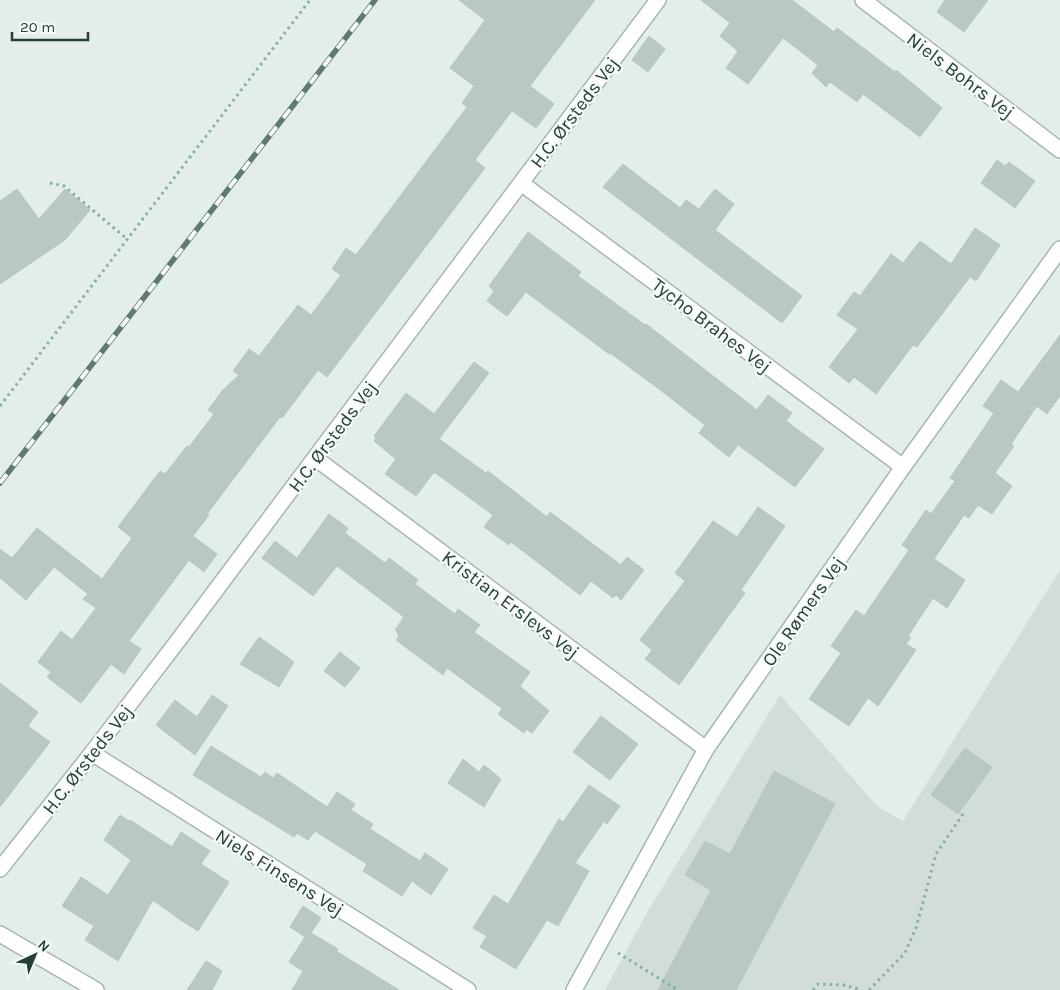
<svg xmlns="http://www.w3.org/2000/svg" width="1060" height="990" font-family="Karla,sans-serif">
<rect width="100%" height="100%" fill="#e4eee9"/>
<!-- built -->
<path fill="#d2ddd8" d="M1060,570V990H605L648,911L780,695L878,807L903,821Z"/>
<!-- building -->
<path fill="#b9c8c2" stroke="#b6c7c0" d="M459,0H595L530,86L554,104L536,128L512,111L475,160L485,168L433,237L327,377L318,370L282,418L280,417L207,514L209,515L193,536L217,554L204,572L189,560L129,641L141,649L124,674L111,664L81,703L47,677L51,672L38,662L61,631L72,640L96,608L83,599L88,594L54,567L26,600L0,578V549L12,558L37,528L102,579L132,538L118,527L160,471L165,474L187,446L189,447L214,414L208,410L222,391L239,375L233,371L249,349L259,356L298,305L311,315L341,275L332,269L346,248L356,255L467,107L462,103L474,86L450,68L485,20Z
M701,0H792L834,32L837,28L895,72L896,70L942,108L920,137L863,94L857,102L830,82L826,87L812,73L818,65L783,38L748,84L726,68L738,51L720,36L730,23Z
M945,0H988L964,32L937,12Z
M649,36L665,49L648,72L632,60Z
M997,160L1005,166L1009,162L1035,181L1015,208L981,183Z
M623,164L680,208L686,200L699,209L715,189L734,204L715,230L802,296L782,323L603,187Z
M17,189L39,219L65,189L90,210L65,240L0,284V201Z
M975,228L1000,245L976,281L970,277L917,347L913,345L876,394L854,377L849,383L829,367L858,329L837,315L854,292L860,296L891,254L903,263L920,241L951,264Z
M528,232L581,272L578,276L645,325L646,324L757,410L768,395L792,413L786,421L824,449L795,487L738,445L729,457L699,433L705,425L659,389L610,353L609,354L526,292L507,316L487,301L494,291L489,286Z
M1060,335V396L1047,414L1037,406L1011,444L1014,446L995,473L1012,486L992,514L978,505L969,518L964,515L934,559L965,580L947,608L933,598L908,636L911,638L906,644L916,650L878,706L868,698L849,726L809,699L841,653L831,646L856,610L864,616L909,550L902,545L926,510L931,514L955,481L950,478L994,413L983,406L1001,380L1018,392Z
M474,362L489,373L439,439L486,473L488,471L547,517L550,512L621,565L627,557L644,570L621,600L616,595L613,598L591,581L580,595L511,542L509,545L484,527L493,515L434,472L416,496L385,474L396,459L374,441L376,438L374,436L406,393L434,414Z
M758,507L785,526L741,590L745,593L679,685L645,659L652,650L640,640L685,581L675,573L713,521L737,537Z
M329,514L348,528L345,533L385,563L389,558L418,580L415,584L455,614L458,609L480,625L474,632L530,672L520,686L549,711L532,733L526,729L524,733L498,714L502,709L500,707L447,668L443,675L396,640L399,636L397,634L398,632L395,630L404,617L337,566L313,596L262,558L275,541L297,558Z
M259,637L294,662L279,687L240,664Z
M340,652L360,668L345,687L324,671Z
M0,683L38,712L28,726L50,742L0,807Z
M212,695L228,706L195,755L156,725L175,700L197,717Z
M601,716L638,744L610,780L573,752Z
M211,746L261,777L265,772L273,778L277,773L327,807L337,792L355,804L351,810L373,824L370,829L420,861L425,853L448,869L431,895L412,881L402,896L363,871L367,864L315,831L308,840L297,833L294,837L193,775Z
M965,748L992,767L958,814L931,795Z
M463,759L479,772L484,765L501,779L484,807L448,783Z
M774,771L835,804L736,990H658L711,890L685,875L705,841L730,854Z
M589,785L620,806L607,824L604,821L575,863L589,871L558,926L547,920L516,969L480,947L487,936L473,928L494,895L508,904L559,819L563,822Z
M120,815L129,821L130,820L172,847L181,832L210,851L201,864L229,882L198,931L179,919L153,900L118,961L85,940L94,926L62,906L81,877L108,895L131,860L104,840Z
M303,906L321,918L311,933L338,949L336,951L399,990H292L303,971L289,962L305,937L290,927Z
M206,961L222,971L212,990H187Z"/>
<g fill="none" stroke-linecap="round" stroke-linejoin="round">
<defs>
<path id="street" d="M863,0L1060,150
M521,183L903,467
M315,458L706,749
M92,753L468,990
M0,869L92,753L177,642L658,0
M0,934L96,990"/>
<path id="secondary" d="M574,990L706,749L903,467L1060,249"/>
</defs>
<!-- street casing -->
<use href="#street" stroke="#a6b6b0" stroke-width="18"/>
<!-- secondary casing -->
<use href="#secondary" stroke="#a2b9b1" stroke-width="18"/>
<!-- path -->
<path stroke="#84b1a2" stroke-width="3" stroke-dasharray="2.5 4" stroke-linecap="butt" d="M50,183L64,186L127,239
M0,406L310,0
M618,953L678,990
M813,990L818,984L844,985L861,990
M869,990L905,953L916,928L936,854L965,811"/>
<!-- street -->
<use href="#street" stroke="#fff" stroke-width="15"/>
<!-- secondary -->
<use href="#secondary" stroke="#fff" stroke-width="15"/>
<defs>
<path id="rail" d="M0,483L375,0"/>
</defs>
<!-- rail casing -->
<use href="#rail" stroke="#5e7b72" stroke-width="5.5"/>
<!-- rail -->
<use href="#rail" stroke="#f5faf7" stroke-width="4" stroke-dasharray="11" stroke-linecap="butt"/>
</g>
<g text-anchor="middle" stroke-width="4.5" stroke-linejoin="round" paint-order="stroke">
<!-- street labels -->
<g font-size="19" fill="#233f37" stroke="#f5faf7">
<text transform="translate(961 75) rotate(37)" y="7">Niels Bohrs Vej</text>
<text transform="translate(574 112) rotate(-53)" y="7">H.C. Ørsteds Vej</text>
<text transform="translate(712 325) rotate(37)" y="7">Tycho Brahes Vej</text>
<text transform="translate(332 436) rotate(-53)" y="7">H.C. Ørsteds Vej</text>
<text transform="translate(511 604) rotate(37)" y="7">Kristian Erslevs Vej</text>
<text transform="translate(803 611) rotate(-55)" y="7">Ole Rømers Vej</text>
<text transform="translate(87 759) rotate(-52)" y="7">H.C. Ørsteds Vej</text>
<text transform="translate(280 872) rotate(32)" y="7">Niels Finsens Vej</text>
</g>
</g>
<!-- north arrow -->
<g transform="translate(35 955) rotate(44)" stroke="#f5faf7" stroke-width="4" paint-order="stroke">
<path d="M0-4L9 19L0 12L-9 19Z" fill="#233f37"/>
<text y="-8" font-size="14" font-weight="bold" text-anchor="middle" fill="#233f37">N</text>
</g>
<!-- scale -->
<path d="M12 32v8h76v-8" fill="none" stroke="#233f37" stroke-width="2.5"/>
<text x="20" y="32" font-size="15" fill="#233f37" stroke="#f5faf7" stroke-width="4" paint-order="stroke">20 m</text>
</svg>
